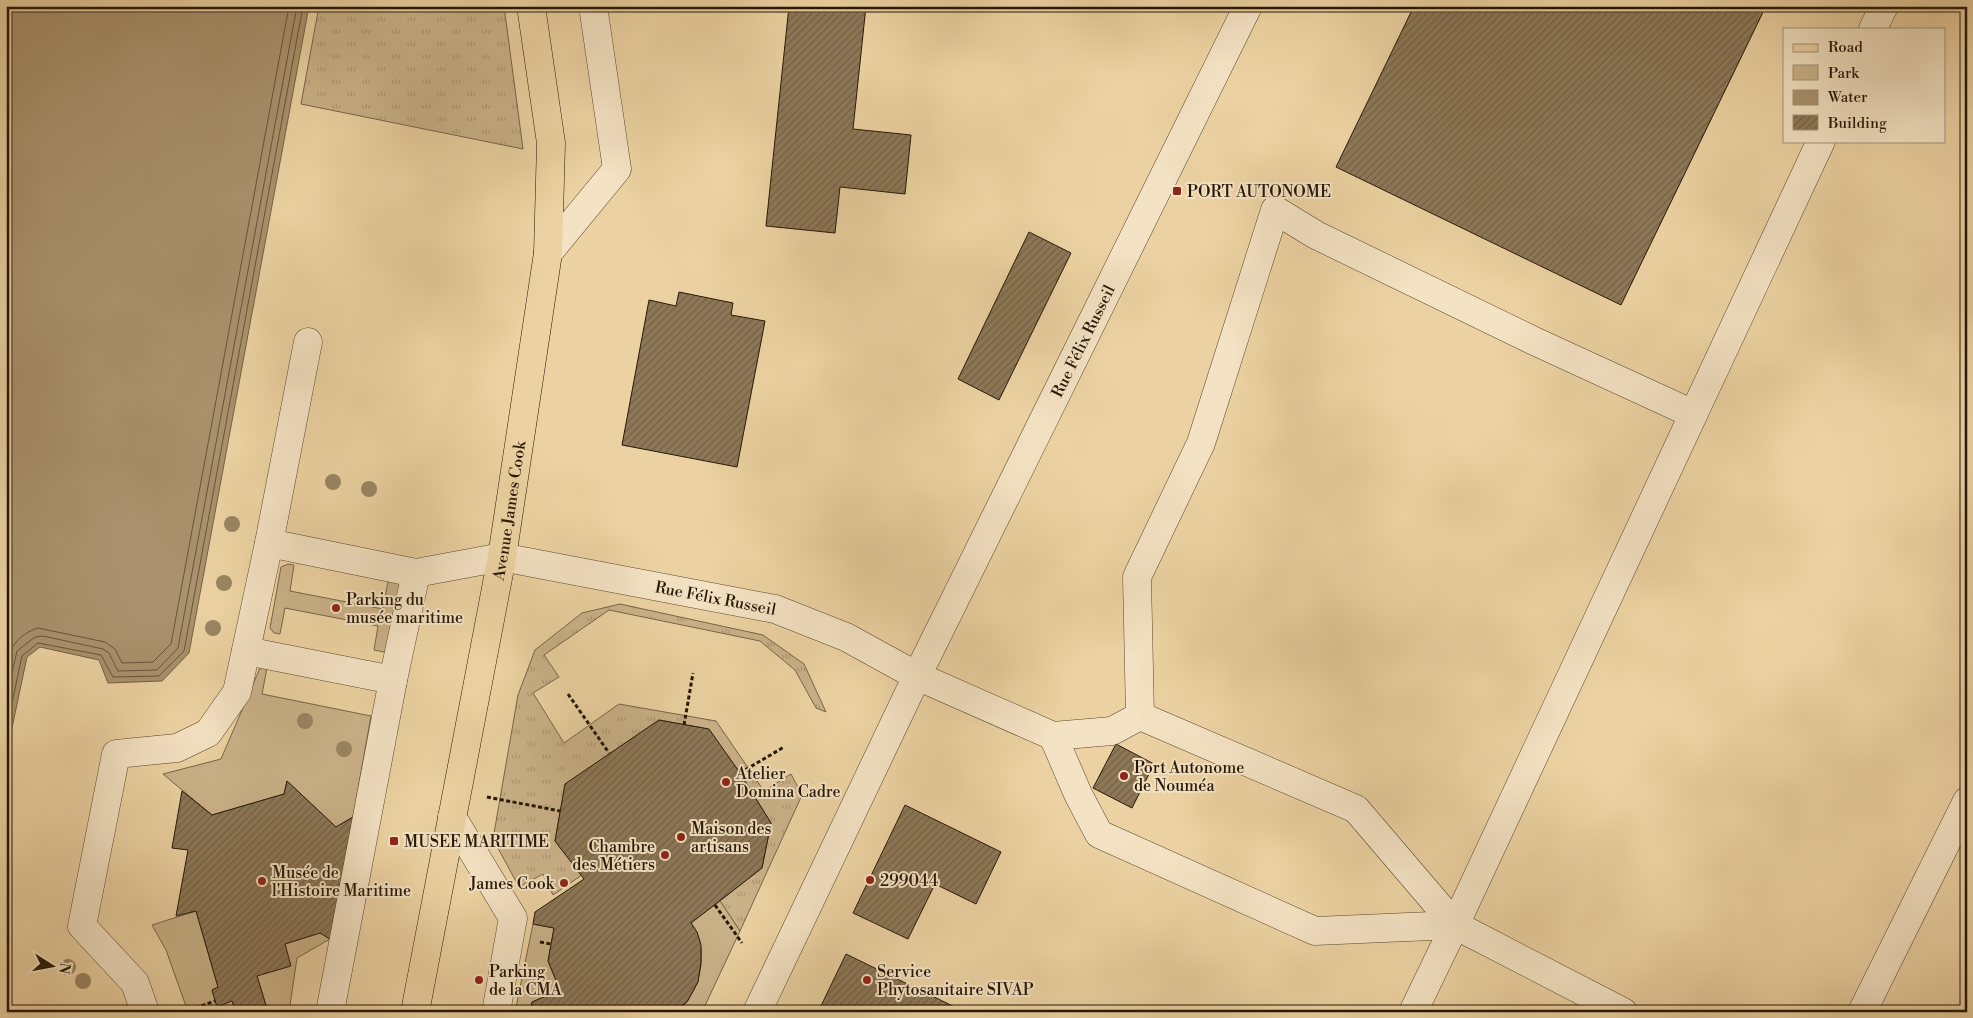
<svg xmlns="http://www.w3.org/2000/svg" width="1973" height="1018" font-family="'Libre Bodoni',serif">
<defs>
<pattern id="grass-tufts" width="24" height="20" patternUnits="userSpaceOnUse" patternTransform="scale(1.25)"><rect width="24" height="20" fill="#cab288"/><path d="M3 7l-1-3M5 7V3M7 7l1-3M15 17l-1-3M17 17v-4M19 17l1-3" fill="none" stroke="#ad9874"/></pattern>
<pattern id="building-hatch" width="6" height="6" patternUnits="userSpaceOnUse" patternTransform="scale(1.25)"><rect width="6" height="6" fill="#8d7858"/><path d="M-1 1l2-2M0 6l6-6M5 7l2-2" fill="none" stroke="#736147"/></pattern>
</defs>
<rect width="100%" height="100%" fill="#ecd2a2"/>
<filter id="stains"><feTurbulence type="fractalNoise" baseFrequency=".004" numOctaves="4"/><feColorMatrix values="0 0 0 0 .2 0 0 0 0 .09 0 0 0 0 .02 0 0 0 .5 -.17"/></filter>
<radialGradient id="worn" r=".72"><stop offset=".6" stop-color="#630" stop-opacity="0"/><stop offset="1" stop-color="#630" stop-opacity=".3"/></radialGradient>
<!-- grass -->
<path fill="url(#grass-tufts)" stroke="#786448" d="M319,6H504L523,149L301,104Z
M620,604L763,635L804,664L826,712L816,708L795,670L760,641L609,610L544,655L559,677L533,693L564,743L619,704L716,721L764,791L791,774L802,795L740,931L720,901L762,868L771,823L740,773L708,729L659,720L565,784L555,841L582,875L553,895L543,874L519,887L493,839L518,695L535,650L582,613Z"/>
<!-- green -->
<path fill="#cab288" stroke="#786448" d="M288,564L294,565L290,591L383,609L388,581L398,583L402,586L389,648L384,652L374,650L378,626L285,608L280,634L274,633L270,628L281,567Z
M260,668H267L262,694L371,716L353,817L336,827L287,781L284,794L212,815L163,774L221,759Z
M720,901L740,931L702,1012H673C677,1009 682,1007 686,1003C689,1000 691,994 694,990C704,968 705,942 691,923Z
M196,911L218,987L212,990L217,1006L232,1001L236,1012H188L166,950L152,925Z
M533,924L554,928L548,961L560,990L532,1002L530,1012H515Z
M320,933L330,939L297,958L289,1012H268L257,976L285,944Z"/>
<!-- water -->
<path fill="#a9926d" stroke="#756144" d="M6,6H309L189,653L162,681L108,683L99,660L40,647L27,657L6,756Z"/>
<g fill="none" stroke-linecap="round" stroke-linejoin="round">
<!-- shore -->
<path stroke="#68543a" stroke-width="1" d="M6,663C10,646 21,633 38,628L105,642L115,649L122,663L153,662L171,644L289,6
M6,700L17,651L35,637L43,636L103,649L109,653L118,671L157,670L178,648L297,6
M6,731L22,656L38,643L101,655L113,677L159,676L184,651L303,6"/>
</g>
<!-- building -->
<path fill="url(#building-hatch)" stroke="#261707" d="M789,6H866L853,129L911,135L905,194L840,187L835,233L766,226Z
M1414,6H1766L1621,305L1336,167Z
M1029,232L1071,253L999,400L958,379Z
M679,292L733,303L731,315L765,321L737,467L622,445L649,300L676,306Z
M659,720L709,729L740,773L771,823L762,868L691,923L697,932L701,945V962L698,982L687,1002L673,1012H530L532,1002L560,990L548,961L554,928L533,924L535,912L584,879L555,841L565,784Z
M1116,744L1154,764L1132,808L1093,788Z
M287,781L336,827L353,817L330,939L320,933L285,944L291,966L257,976L268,1012H236L232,1001L217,1007L212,990L218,987L196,911L176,916L188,850L172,848L182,791L212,815L284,794Z
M905,805L1001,852L976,904L935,884L908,939L853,913Z
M846,954L965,1012H818Z"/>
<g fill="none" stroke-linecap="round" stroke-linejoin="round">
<defs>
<g id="minor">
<path d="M1873,29L1884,6"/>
<path d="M548,253L617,169L593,6"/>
<path id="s1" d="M269,543L416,573L502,557L775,609L846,637L917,676L1053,736L1112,731L1140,716L1356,809L1455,925L1623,1012"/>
<path d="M246,651L393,680"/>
<path d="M1140,716L1137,577L1201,443L1275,210L1316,235L1532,340L1693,414"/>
<path d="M1053,736L1078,794L1099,834L1315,931L1455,925"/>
<path d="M452,817L513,918L496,1012"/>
<path d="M145,1012L135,983L82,926L116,754L177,748L208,733L237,692L269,543L308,342"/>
<path d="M330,1012L393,680L416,573"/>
<path id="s2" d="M757,1012L917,676L1248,6"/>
<path d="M1413,1012L1455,925L1821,141"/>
<path d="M1862,1012L1967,801"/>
</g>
<g id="major">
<path id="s3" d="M415,1012L502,557L548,253L551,143L531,6"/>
</g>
</defs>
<!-- minor casing -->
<use href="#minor" stroke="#58462e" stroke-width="29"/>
<!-- major casing -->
<use href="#major" stroke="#261707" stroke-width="29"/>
<!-- path -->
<path stroke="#261707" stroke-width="3" stroke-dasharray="4 2.5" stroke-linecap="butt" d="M568,694L609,753
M684,725L693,673
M740,773L784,747
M487,797L560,811
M715,905L742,943
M540,942L551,944
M183,1012L215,1001"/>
<!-- minor -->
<use href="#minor" stroke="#f3e2c3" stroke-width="28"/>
<!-- major -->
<use href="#major" stroke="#ecd2a2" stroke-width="28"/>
</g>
<!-- trees -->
<g fill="#9a8562">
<circle cx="333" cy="482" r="8"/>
<circle cx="369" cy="489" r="8"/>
<circle cx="232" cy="524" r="8"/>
<circle cx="224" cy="583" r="8"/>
<circle cx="213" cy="628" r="8"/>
<circle cx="305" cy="721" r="8"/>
<circle cx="344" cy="749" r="8"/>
<circle cx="68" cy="967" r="8"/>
<circle cx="83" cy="981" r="8"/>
</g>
<!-- markers -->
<g fill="#8f2418" stroke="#f3e2c3" stroke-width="2">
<rect x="1172" y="186" width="10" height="10" rx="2.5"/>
<circle cx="336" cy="608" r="5"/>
<circle cx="1124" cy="776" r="5"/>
<circle cx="726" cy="782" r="5"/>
<circle cx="681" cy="837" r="5"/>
<rect x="389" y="836" width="10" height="10" rx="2.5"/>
<circle cx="665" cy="855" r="5"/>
<circle cx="870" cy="880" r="5"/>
<circle cx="262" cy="881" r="5"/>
<circle cx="564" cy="883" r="5"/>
<circle cx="479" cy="980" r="5"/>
<circle cx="867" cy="980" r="5"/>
</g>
<g text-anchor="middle" stroke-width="4" stroke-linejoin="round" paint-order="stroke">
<!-- poi labels -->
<g font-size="16" fill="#261707" stroke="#f3e2c3" text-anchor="start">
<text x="1187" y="197">PORT AUTONOME</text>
<text x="346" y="605">Parking du<tspan x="346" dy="18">musée maritime</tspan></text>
<text x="1134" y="773">Port Autonome<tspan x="1134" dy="18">de Nouméa</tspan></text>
<text x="736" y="779">Atelier<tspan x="736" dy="18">Domina Cadre</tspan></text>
<text x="691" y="834">Maison des<tspan x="691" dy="18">artisans</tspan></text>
<text x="404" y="847">MUSEE MARITIME</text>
<text x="655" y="852" text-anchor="end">Chambre<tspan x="655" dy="18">des Métiers</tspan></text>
<text x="272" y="878">Musée de<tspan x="272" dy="18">l'Histoire Maritime</tspan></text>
<text x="880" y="886">299044</text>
<text x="554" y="889" text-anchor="end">James Cook</text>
<text x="489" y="977">Parking<tspan x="489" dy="18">de la CMA</tspan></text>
<text x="877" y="977">Service<tspan x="877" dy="18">Phytosanitaire SIVAP</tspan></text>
</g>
<!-- street labels -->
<g font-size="16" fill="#261707" stroke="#f3e2c3">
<text dy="6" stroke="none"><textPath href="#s2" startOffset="746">Rue Félix Russeil</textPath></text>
<text dy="6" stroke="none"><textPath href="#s3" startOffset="510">Avenue James Cook</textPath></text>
<text dy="6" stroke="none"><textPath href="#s1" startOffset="455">Rue Félix Russeil</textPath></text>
</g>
</g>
<!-- margin -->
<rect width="1973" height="1018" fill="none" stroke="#ecd2a2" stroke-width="25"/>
<rect x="8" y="8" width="1958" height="1003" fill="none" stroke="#261707" stroke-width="2.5"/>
<rect x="12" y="12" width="1948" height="993" fill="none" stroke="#261707"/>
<!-- legend -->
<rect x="1783" y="28" width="162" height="115" fill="#f3e2c3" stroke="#a19178"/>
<rect x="1793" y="44" width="25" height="8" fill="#ecd2a2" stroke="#a19178"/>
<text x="1828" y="52" font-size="15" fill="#261707">Road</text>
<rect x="1793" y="65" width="25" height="15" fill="#cab288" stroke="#a19178"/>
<text x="1828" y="78" font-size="15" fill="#261707">Park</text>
<rect x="1793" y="90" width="25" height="15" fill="#a9926d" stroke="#a19178"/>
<text x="1828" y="102" font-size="15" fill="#261707">Water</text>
<rect x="1793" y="115" width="25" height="15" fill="url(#building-hatch)" stroke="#a19178"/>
<text x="1828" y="128" font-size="15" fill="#261707">Building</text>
<!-- north arrow -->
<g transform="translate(52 966) rotate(101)" stroke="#f3e2c3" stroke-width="4" paint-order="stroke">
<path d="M0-4L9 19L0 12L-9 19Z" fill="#261707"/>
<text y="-8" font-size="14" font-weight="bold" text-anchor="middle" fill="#261707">N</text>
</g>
<rect width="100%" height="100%" filter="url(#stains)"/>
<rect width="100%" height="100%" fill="url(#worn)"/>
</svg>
